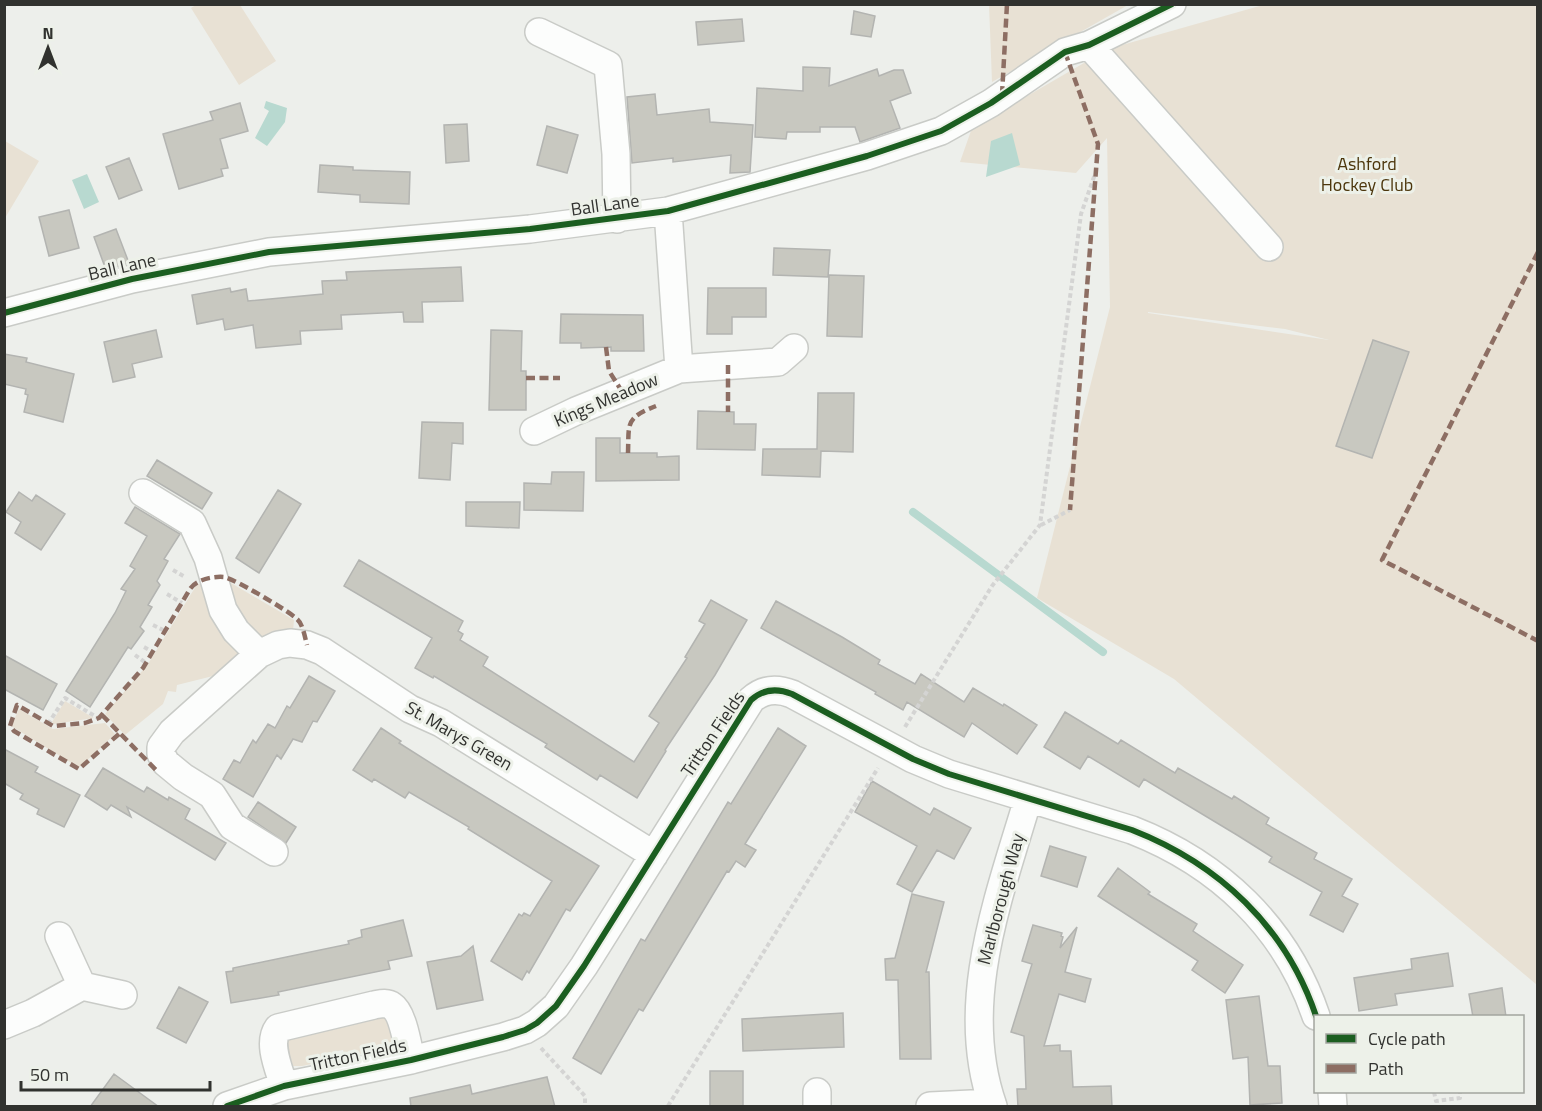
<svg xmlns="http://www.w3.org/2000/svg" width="1542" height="1111" font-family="'Titillium Web',sans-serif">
<rect width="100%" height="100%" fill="#edefeb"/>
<!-- green -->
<path fill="#e8e1d4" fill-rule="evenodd" d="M989,4L1128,5L992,82Z
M196,5H240L276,61L239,85L191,8Z
M1263,5H1537V985L1174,679L1037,598L1110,307L1107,138L1076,173L960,162L972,128L1108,49ZM1148,312L1285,329L1329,340L1148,313Z
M5,141L39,161L5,218Z
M226,580L294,620L293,631L261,639L236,620Z
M208,582L244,650L217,675L177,685L176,692L168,691L163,704L125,735L105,714L148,664L196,586L201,583Z
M65,701L94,718L54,724L52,722Z
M19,709L53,729L105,723L115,734L81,766L78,767L11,726Z
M386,1014L396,1043L382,1049L345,1057L343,1050L334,1052L335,1059L302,1066H288L285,1035Z"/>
<!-- water -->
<path fill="#b8d9d0" d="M266,101L287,108L285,122L267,146L255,138L269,111L264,108Z
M1012,133L1020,165L986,177L991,141Z
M87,174L99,202L84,209L72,180Z"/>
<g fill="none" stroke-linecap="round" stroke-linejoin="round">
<!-- stream -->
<path stroke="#b8d9d0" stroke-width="8" d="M913,512L1103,652"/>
</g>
<!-- building -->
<path fill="#c8c8c0" stroke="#b3b4b1" stroke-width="1.5" d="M854,11L875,16L871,37L851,34Z
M742,19L744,41L698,45L696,22Z
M803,67L830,68L829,86L877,69L879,76L894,70H903L911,93L890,101L900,128L860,142L855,127H820V132H787L786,139L755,137L757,88L803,91Z
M655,94L657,115L709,109L710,122L753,125L750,172L730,173L731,155L673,162V158L632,163L627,97Z
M240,103L248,131L220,139L228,168L221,169L223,176L179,189L163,134L213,120L210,112Z
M467,124L469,161L446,163L444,125Z
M547,126L578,135L567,173L537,165Z
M129,158L142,190L119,199L106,167Z
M320,165L353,167V170L410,172L409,204L360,202V195L318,192Z
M69,210L79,248L49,256L39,217Z
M116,229L129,263L106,270L94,237Z
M774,248L830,250L828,277L773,275Z
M461,267L463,301L422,302L423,322H404L403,312L341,315L342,329L300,331L301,344L256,348L253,325L225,330L223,319L197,324L192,295L230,288L231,292L246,289L248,301L323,294L322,281L347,280L346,272Z
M829,275L864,276L862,337L827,336Z
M708,288H766V317H732V334H707Z
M561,314L643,315L644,351H611V347L581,348V343H560Z
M156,330L162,357L132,364L135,377L113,382L104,342Z
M491,330L522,331L521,371H526V410H489Z
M1373,340L1409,352L1372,458L1336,446Z
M4,354L27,358L26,362L74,374L63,422L24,412L28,395L25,394L26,389L4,384Z
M818,393H854L853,452L821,451L820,477L762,475L763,449H817Z
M698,411L734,412V424H756L755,450L697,449Z
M422,422L463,423V444L452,443L450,480L419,478Z
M596,438H620V453H657V457L679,456V480L596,481Z
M157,460L212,493L202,509L147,476Z
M552,472H584L583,511L524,510V483L551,484Z
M278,490L301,504L259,573L236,558Z
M19,492L32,501L36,495L65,514L41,550L15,533L21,522L6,512Z
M466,502H520L519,528L466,526Z
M135,507L180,534L164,559L168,561L157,581L160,585L148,605L152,607L140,627L144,631L131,649L128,647L90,707L66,691L115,613L126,591L121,589L135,569L130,566L147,536L125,523Z
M359,560L463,621L458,631L463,634L460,640L488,657L483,666L634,762L659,723L649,716L687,658L685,657L705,624L699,621L711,600L747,620L715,675L665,750L666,751L637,798L600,775L597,780L545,747L547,744L434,676L433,678L415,668L432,638L344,586Z
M776,601L842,637L880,660L878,664L915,684L921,674L964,702L973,688L1003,706L1004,704L1037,725L1017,754L972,723L964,737L907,702L903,710L875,694L876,692L761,628Z
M4,655L57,684L43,710L4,689Z
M309,676L335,691L317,722L313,721L302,742L293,739L281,759L277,755L253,797L223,779L234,760L240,763L253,740L256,743L268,724L275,728L287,706L290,708Z
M1065,712L1118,744L1121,740L1175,773L1178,768L1232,799L1234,796L1269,818L1266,824L1317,853L1314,859L1352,879L1342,896L1358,904L1343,932L1310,915L1322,892L1269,862L1272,857L1237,835L1144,779L1139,787L1088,756L1080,769L1044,747Z
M381,728L401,741L399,743L448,774L599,866L570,911L566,909L529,973L527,971L522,980L491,961L519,914L522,916L524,913L530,916L552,881L468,829L469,827L409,792L405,798L374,779L372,782L353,770Z
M778,728L806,746L745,844L756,850L745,867L736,861L729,872L727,871L643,1011L639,1009L601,1074L573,1058L641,939L645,941L728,802L731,804Z
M4,749L38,767L35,772L80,795L64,827L37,814L39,809L20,799L23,794L4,783Z
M103,768L144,792L147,787L168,800L169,797L190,809L185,819L226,843L215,860L127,807L131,817L111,805L107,810L85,796Z
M872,781L930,815L934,808L971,828L954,859L937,850L912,892L897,884L917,846L855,812Z
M258,802L296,827L286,843L248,817Z
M1050,846L1086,857L1077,887L1041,876Z
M1118,868L1150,892L1148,894L1197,924L1193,931L1243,965L1225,993L1192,970L1198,961L1098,896Z
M912,894L944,902L926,972H929L931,1059H900L898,980H886L885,959L895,958Z
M403,920L412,956L388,961L390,969L278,992L279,995L231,1003L226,972L233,971V968L349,944L348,941L362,937L361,930Z
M1033,925L1062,933L1061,936L1063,937L1060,948L1077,927L1065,972L1091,979L1085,1002L1059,994L1044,1046L1060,1045V1051H1071L1073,1087L1111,1086L1112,1107H1018L1017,1089H1026L1024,1036L1011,1032L1032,964L1022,961Z
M473,946L483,1000L437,1009L427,962L461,956Z
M1448,953L1453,986L1395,994L1397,1005L1359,1011L1354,978L1412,969L1411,959Z
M179,987L208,1002L186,1043L157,1028Z
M1502,988L1506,1017H1473L1469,994Z
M1259,996L1268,1066H1280L1282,1103L1250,1105L1248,1057L1233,1059L1226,1000Z
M843,1013L844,1047L743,1051L742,1019Z
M710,1071H743V1107H710Z
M114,1074L159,1107H90Z
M547,1077L555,1107H411L410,1098L470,1085L472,1094Z"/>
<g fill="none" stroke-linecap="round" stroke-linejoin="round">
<defs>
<path id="minor" d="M539,32L608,65L616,154L617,219
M1089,45L1269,247
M668,211L679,369
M4,313L132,279L269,252L530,229L668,211L867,156L941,131L991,103L1065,52L1089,45L1172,4
M534,431L576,411L679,369L778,362L794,348
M143,493L192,523L208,558L223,610L236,631L259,654
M274,852L232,826L212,795L183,777L166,763L161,754V747L172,732L259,654L278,645L290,643L307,645L322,651L410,709L441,723L654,855
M59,936L82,986
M4,1025L33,1013L82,986L123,995
M284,1086C279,1069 267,1043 278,1028L374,1005C380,1004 387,1002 392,1006C403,1013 408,1047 411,1060
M817,1092V1106
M1332,1092L1333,1106
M227,1106L284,1086L411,1060L503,1037L525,1030L537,1023L556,1006L584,966L751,700C763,689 777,688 792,694L913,759L949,774L1132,830C1219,864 1286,927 1316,1016
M930,1106L992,1103
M993,1106C957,1004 999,897 1028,799"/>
</defs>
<!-- minor casing -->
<use href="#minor" stroke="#c9cbc7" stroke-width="30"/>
<!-- path -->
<path stroke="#d4d4d3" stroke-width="4" stroke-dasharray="4.5 3" stroke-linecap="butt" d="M1041,525L1070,510
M173,570L185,577
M167,594L182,603
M153,625L165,631
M144,647L153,652
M135,655L146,663
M48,724L65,698L98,718
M905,727L992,586L1040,525L1081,214L1095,174
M541,1048L585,1096V1106
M1434,1092L1436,1101L1460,1098V1092
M668,1106L878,768"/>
<!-- minor -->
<use href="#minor" stroke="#fcfdfc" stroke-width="27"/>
<!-- quiet -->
<path stroke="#8d6e63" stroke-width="4.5" stroke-dasharray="9 4.5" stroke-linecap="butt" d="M1065,52L1098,144L1070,510
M1002,95L1007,4
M1538,252L1382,560L1538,641
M606,347L609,371L623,393
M728,365V412
M526,378H560
M628,453C629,423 625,418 656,406
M102,715L157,771
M119,734L79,769L14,731L10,726L17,705L53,726L85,723L99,718L143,668L190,589C196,580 212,576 224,577C233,578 289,611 297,619C303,624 305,638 307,645"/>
<defs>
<path id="cycleway" d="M4,313L132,279L269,252L530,229L668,211L867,156L941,131L991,103L1065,52L1089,45L1172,4
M227,1106L284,1086L411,1060L503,1037L525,1030L537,1023L556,1006L584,966L751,700C763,689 777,688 792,694L913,759L949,774L1132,830C1219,864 1286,927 1316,1016"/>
</defs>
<!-- cycleway casing -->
<use href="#cycleway" stroke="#edf1e9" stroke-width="10"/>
<!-- cycleway -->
<use href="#cycleway" stroke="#1b5e20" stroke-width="6"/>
</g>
<g text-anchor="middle" stroke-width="6" stroke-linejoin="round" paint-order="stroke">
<!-- park labels -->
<g font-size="18" fill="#4c360c" stroke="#edf1e9">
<text x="1367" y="170">Ashford<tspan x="1367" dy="21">Hockey Club</tspan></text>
</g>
<!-- street labels -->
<g font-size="18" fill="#31322f" stroke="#edf1e9">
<text transform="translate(605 205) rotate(-8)" y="6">Ball Lane</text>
<text transform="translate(122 267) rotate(-13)" y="6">Ball Lane</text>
<text transform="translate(606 400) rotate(-23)" y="6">Kings Meadow</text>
<text transform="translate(713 734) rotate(-56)" y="6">Tritton Fields</text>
<text transform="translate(459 736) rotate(30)" y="6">St. Marys Green</text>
<text transform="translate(1001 899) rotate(-75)" y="6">Marlborough Way</text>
<text transform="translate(358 1055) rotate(-12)" y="6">Tritton Fields</text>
</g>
</g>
<!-- border -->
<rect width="1542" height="1111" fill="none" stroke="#31322f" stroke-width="12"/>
<!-- legend -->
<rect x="1314" y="1015" width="210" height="78" fill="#edf1e9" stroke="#a2a59f" stroke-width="1.5"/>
<rect x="1326" y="1034" width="30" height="9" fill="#1b5e20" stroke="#a2a59f" stroke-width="1.5"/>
<text x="1368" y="1045" font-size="18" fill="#31322f">Cycle path</text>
<rect x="1326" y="1064" width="30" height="9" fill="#8d6e63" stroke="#a2a59f" stroke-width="1.5"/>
<text x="1368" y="1075" font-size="18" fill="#31322f">Path</text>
<!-- north arrow -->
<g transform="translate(48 48)" stroke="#edf1e9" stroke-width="4.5" paint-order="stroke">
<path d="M0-4.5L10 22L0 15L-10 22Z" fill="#31322f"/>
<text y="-9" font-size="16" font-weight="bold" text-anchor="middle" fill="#31322f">N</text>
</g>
<!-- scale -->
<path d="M21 1081v9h189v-9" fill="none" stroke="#31322f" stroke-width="3"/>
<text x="30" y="1081" font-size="18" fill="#31322f" stroke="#edf1e9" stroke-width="4.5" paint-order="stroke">50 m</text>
</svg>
